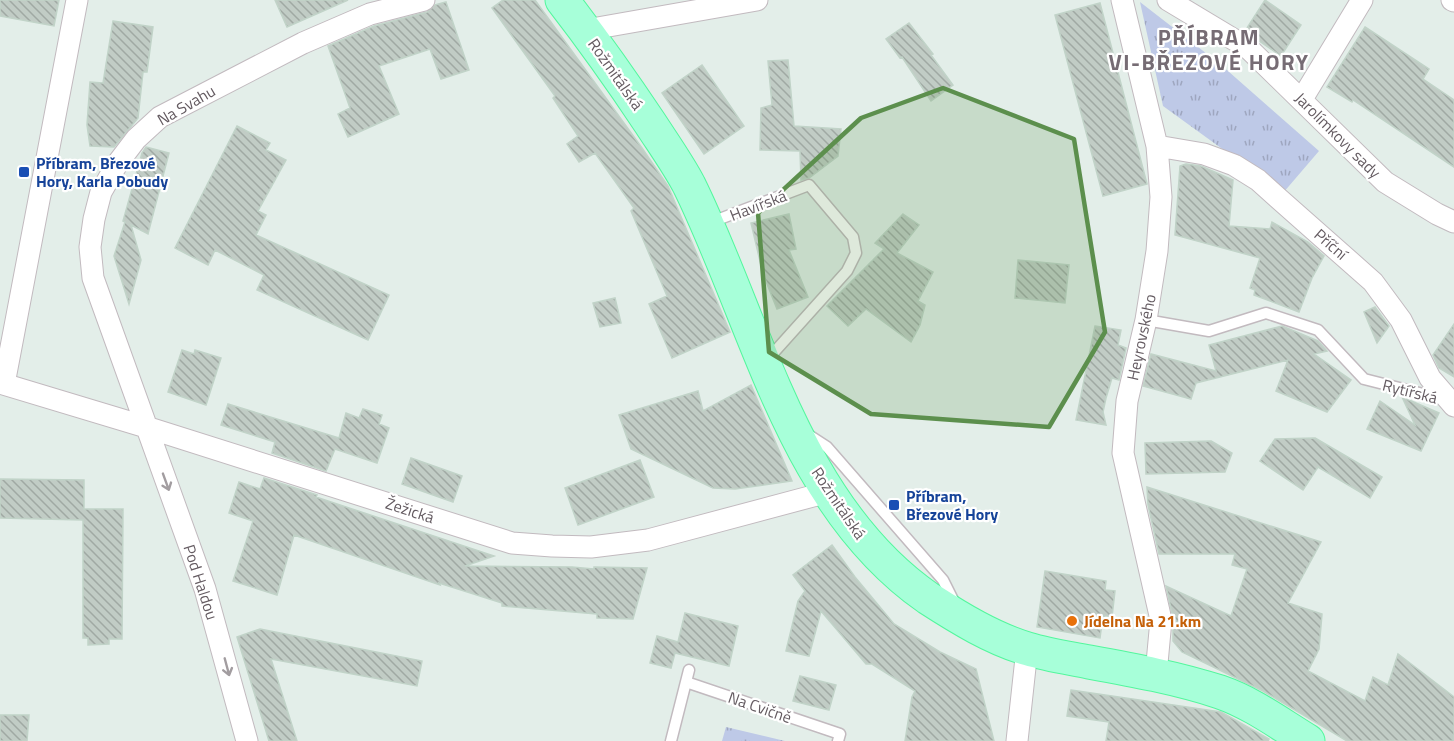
<svg xmlns="http://www.w3.org/2000/svg" width="1454" height="741" font-family="'Titillium Web',sans-serif">
<defs>
<pattern id="grass-tufts" width="24" height="20" patternUnits="userSpaceOnUse" patternTransform="scale(1.5)"><rect width="24" height="20" fill="#bec9e7"/><path d="M3 7l-1-3M5 7V3M7 7l1-3M15 17l-1-3M17 17v-4M19 17l1-3" fill="none" stroke="#9ea6bf"/></pattern>
<pattern id="building-back-hatch" width="6" height="6" patternUnits="userSpaceOnUse" patternTransform="scale(1.5)"><rect width="6" height="6" fill="#c1ccc5"/><path d="M-1 5l2 2M0 0l6 6M5-1l2 2" fill="none" stroke="#a0a9a3"/></pattern>
</defs>
<rect width="100%" height="100%" fill="#e3eee9"/>
<!-- grass -->
<path fill="url(#grass-tufts)" d="M1140,2L1220,64L1319,151L1283,193L1163,106Z
M726,727L785,741H722Z"/>
<!-- building -->
<path fill="url(#building-back-hatch)" stroke="#c1d3c8" stroke-width="1.5" d="M0,0H59L54,26L0,16Z
M275,0H348L287,27Z
M503,0H535L642,148L668,186L730,332L672,358L649,304L667,296L631,211L634,208L595,153L579,162L567,144L578,136L553,98L555,96L492,8Z
M1265,0L1301,25L1281,56L1245,31Z
M446,2L469,70L441,79L430,49L379,66L399,114L348,137L338,114L350,108L328,46L374,26L427,12L435,5Z
M1100,3L1147,184L1103,196L1055,15Z
M113,21L153,27L147,72H143L138,118L114,147L90,146L87,125L90,82L103,83Z
M909,23L933,54L931,55L953,85L931,101L902,57L900,58L886,39Z
M1365,27L1429,69L1423,79L1454,100V167L1353,100L1352,102L1327,87Z
M788,60L794,126L841,129L838,156L809,178L801,180L800,151L760,150L761,108L772,105L768,61Z
M702,65L744,126L704,154L662,93Z
M237,126L270,143L266,150L286,160L258,211L266,215L256,235L389,295L368,340L257,290L264,275L215,250L208,265L175,248Z
M146,147L169,153L148,234L131,225L141,260L129,304L114,256L125,222L123,221L142,153Z
M1186,164L1201,166L1233,180L1229,226L1270,229L1272,222L1308,242L1324,256L1312,278L1299,312L1254,295L1255,290L1250,288L1260,258L1175,235L1180,166Z
M789,214L796,249L789,250L808,297L777,309L763,274L751,223Z
M903,214L919,225L897,253L933,272L918,301L925,305L920,325L911,342L866,309L848,326L827,306L884,249L875,243Z
M1018,260L1069,265L1065,303L1015,298Z
M615,298L621,323L600,327L593,303Z
M1375,307L1389,326L1377,343L1364,312Z
M1454,324V377L1439,368L1433,355Z
M1095,326L1121,330L1118,345L1126,348L1119,380L1112,378L1106,398L1103,412L1106,425L1076,420Z
M1282,326L1318,341L1327,351L1314,354L1351,380L1327,412L1276,391L1288,360L1196,383L1191,399L1143,386L1151,354L1216,371L1209,345Z
M182,350L194,354L195,350L221,358L206,405L168,392Z
M751,385L792,481L735,489L713,488L631,449L619,415L698,391L703,411Z
M1402,397L1439,413L1421,451L1367,429L1380,401L1415,425Z
M228,404L339,438L346,413L359,418L363,409L382,415L379,424L389,428L377,463L335,449L326,471L272,453L275,442L221,425Z
M1315,438L1382,477L1370,498L1318,467L1303,490L1260,461L1275,439Z
M1211,441L1232,453L1225,472L1146,474L1145,443Z
M411,458L462,476L453,502L402,484Z
M640,460L654,497L578,525L565,488Z
M264,478L317,495L316,497L494,556L465,566L572,567L594,569V567L647,568L633,619L597,618V614L502,606V603L439,583L440,585L294,535L277,595L233,581L253,521L229,513L239,482L260,489Z
M0,479L84,480V509H123L122,639H109V644L88,645V638H83V520L0,518Z
M1147,487L1321,542L1288,603L1322,614L1319,649L1308,671L1365,701L1373,677L1388,685L1398,654L1454,697V741H1347L1263,691L1182,652L1173,641V618L1166,586L1231,616L1247,569L1232,565L1235,554H1159L1148,505Z
M832,545L855,577L894,624L940,652L976,669L994,741H905L912,697L915,691L872,664H866L821,611L809,656L786,651L798,601L805,591L793,575Z
M1045,571L1106,581L1105,590L1115,591L1112,617L1103,616L1100,638L1037,627Z
M685,613L738,626L729,666L675,653L671,668L650,663L657,636L678,642Z
M260,629L422,661L417,686L271,659L297,741H269L237,637Z
M800,676L836,685L829,710L793,701Z
M1071,690L1221,712L1269,739L1268,741H1106L1109,722L1067,716Z
M0,715H29L27,741H0Z"/>
<g fill="none" stroke-linecap="round" stroke-linejoin="round">
<defs>
<path id="lane" d="M709,223L809,185L853,237L856,253L847,271L768,359
M1146,320L1209,331L1266,313L1318,330L1364,379L1443,399
M807,434L827,447L943,580L955,604
M686,682L840,734L838,741
M671,741L689,670"/>
<path id="street" d="M1122,0L1157,146L1161,197L1157,251L1146,320L1127,401L1123,453L1161,620L1156,674
M1168,0L1248,48L1385,182L1437,214L1454,222
M1452,0L1454,1
M586,30L757,0
M1302,99L1362,0
M1157,146L1204,154L1234,165L1258,180L1278,198L1373,282L1401,320L1430,378L1454,406
M0,383L146,427L512,543L552,546L591,547L648,540L828,492
M4,384L77,0
M247,741L205,589L93,278L90,247L94,219L101,192L117,164L136,139L160,117L303,43L370,14L424,0
M1017,741L1027,649"/>
<path id="primary" d="M562,0C593,40 622,81 650,123C663,143 678,164 689,185C758,325 793,504 928,598C959,618 993,639 1028,649C1048,655 1069,658 1089,662C1133,670 1177,678 1220,692C1252,703 1280,724 1308,741"/>
</defs>
<!-- lane casing -->
<use href="#lane" stroke="#c2babf" stroke-width="13"/>
<!-- street casing -->
<use href="#street" stroke="#c2babf" stroke-width="23"/>
<!-- primary casing -->
<use href="#primary" stroke="#53f79d" stroke-width="35"/>
<!-- lane -->
<use href="#lane" stroke="#fff" stroke-width="10"/>
<!-- street -->
<use href="#street" stroke="#fff" stroke-width="21"/>
<!-- primary -->
<use href="#primary" stroke="#a7ffd9" stroke-width="33"/>
</g>
<!-- one-way arrows -->
<defs><path id="oneway-shaft" d="M-6 0H5M1.5-3L5.5 0L1.5 3" fill="none" stroke-width="1.6" stroke-linecap="round" stroke-linejoin="round" transform="scale(1.5)"/></defs>
<g stroke="#a29da0">
<use href="#oneway-shaft" transform="translate(166 482) rotate(70)"/>
<use href="#oneway-shaft" transform="translate(227 667) rotate(75)"/>
</g>
<!-- marked area -->
<path fill="#5c8f4d" fill-opacity="0.2" stroke="#5c8f4d" stroke-width="4.5" stroke-linejoin="round" d="M943,88L1074,139L1105,332L1049,427L871,414L769,352L758,213L861,118Z"/>
<!-- markers -->
<g fill="#1a4fb4" stroke="#fff" stroke-width="2">
<rect x="18" y="166" width="12" height="12" rx="3"/>
<rect x="888" y="499" width="12" height="12" rx="3"/>
</g>
<circle fill="#e8710a" stroke="#fff" stroke-width="2" cx="1072" cy="621" r="6"/>
<g text-anchor="middle" stroke-width="4.5" stroke-linejoin="round" paint-order="stroke">
<!-- street labels -->
<g font-size="16" fill="#645b61" stroke="#fff">
<text transform="translate(616 74) rotate(55)" y="6">Rožmitálská</text>
<text transform="translate(186 105) rotate(-30)" y="6">Na Svahu</text>
<text transform="translate(1338 135) rotate(45)" y="6">Jarolímkovy sady</text>
<text transform="translate(758 205) rotate(-21)" y="6">Havířská</text>
<text transform="translate(1331 244) rotate(41)" y="6">Příční</text>
<text transform="translate(1141 337) rotate(-78)" y="6">Heyrovského</text>
<text transform="translate(1410 391) rotate(14)" y="6">Rytířská</text>
<text transform="translate(839 503) rotate(56)" y="6">Rožmitálská</text>
<text transform="translate(410 510) rotate(18)" y="6">Žežická</text>
<text transform="translate(201 582) rotate(72)" y="6">Pod Haldou</text>
<text transform="translate(760 707) rotate(19)" y="6">Na Cvičně</text>
</g>
<!-- transit labels -->
<g font-size="16" font-weight="bold" fill="#164399" stroke="#fff" text-anchor="start">
<text x="36" y="169">Příbram, Březové<tspan x="36" dy="18">Hory, Karla Pobudy</tspan></text>
<text x="906" y="502">Příbram,<tspan x="906" dy="18">Březové Hory</tspan></text>
</g>
<!-- food labels -->
<g font-size="16" font-weight="bold" fill="#c56008" stroke="#fff" text-anchor="start">
<text x="1084" y="627">Jídelna Na 21.km</text>
</g>
<!-- district labels -->
<g font-size="22" font-weight="bold" letter-spacing="1.5" fill="#766c74" stroke="#fff">
<text x="1209" y="45">PŘÍBRAM<tspan x="1209" dy="25">VI-BŘEZOVÉ HORY</tspan></text>
</g>
</g>
</svg>
